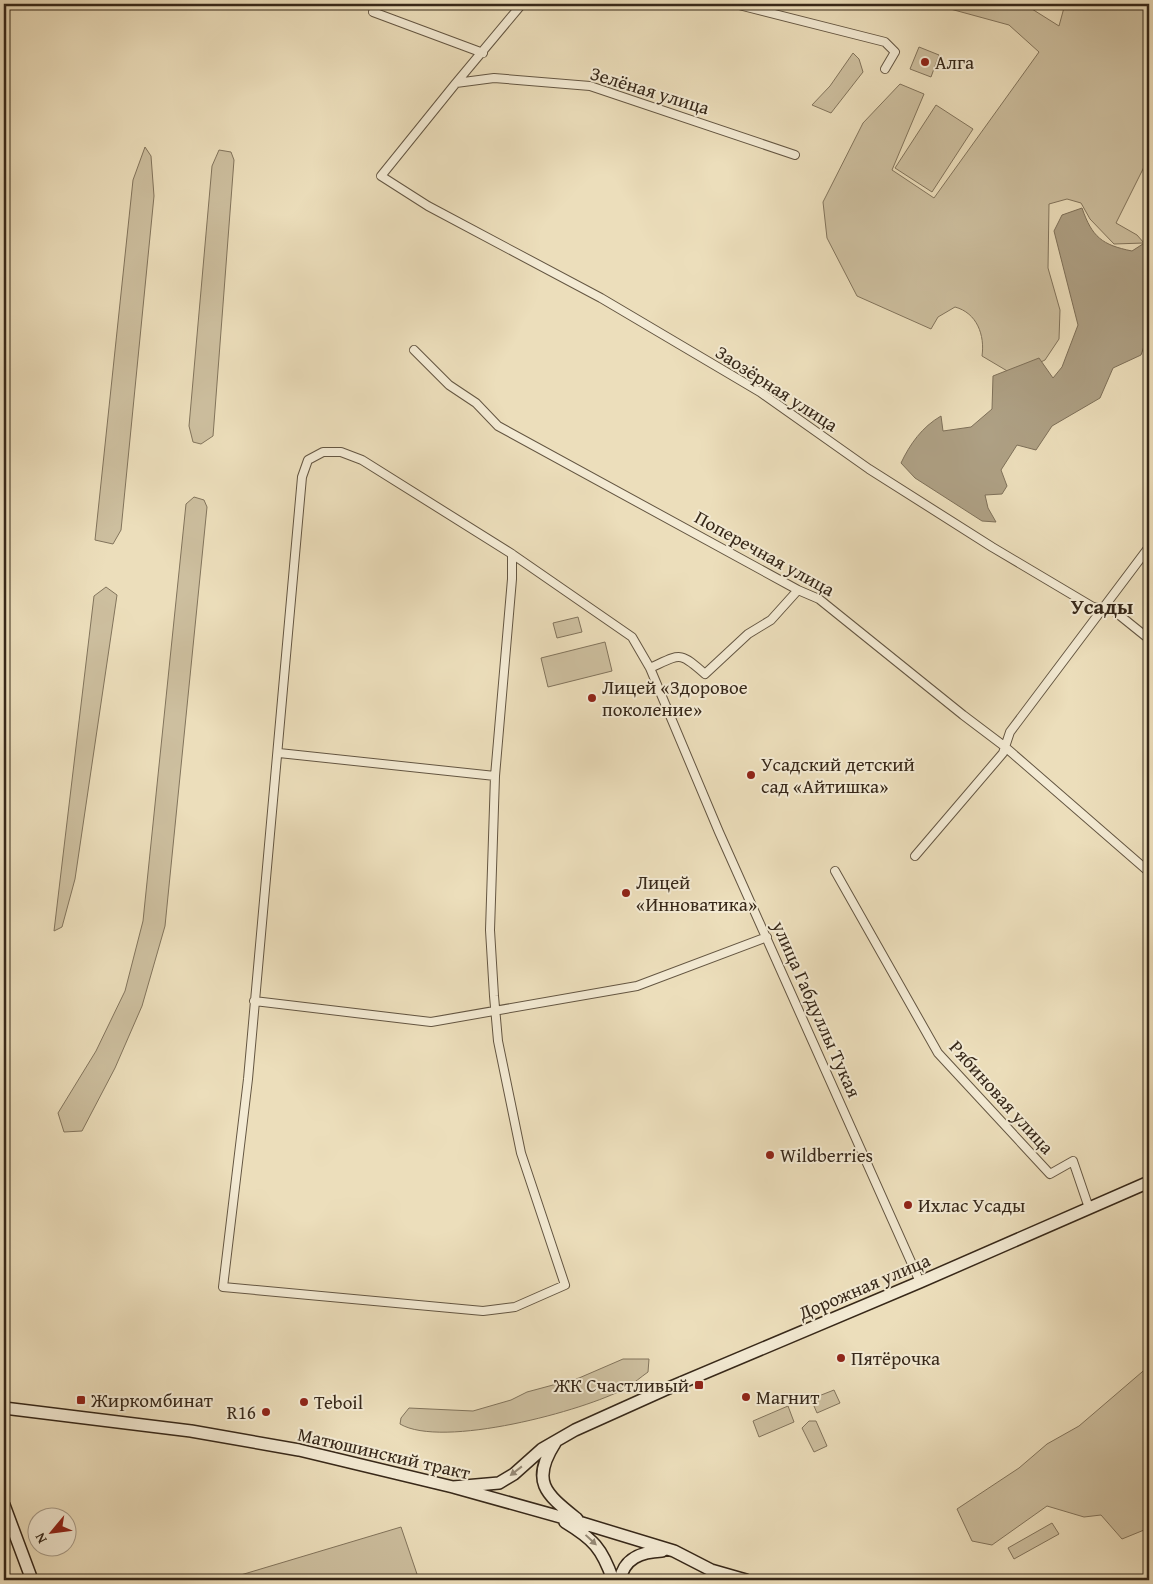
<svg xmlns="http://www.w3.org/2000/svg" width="1153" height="1584" font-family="'Gentium Book Plus',serif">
<rect width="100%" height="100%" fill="#ecdebb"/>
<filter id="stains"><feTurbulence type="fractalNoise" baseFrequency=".004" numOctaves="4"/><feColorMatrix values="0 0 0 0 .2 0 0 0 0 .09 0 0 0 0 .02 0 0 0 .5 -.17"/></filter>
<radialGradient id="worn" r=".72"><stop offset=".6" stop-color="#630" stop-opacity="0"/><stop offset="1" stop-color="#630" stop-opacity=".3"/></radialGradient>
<!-- green -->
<path fill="#cdbf9f" stroke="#82745c" d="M932,4H1024L1059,26L1065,4H1149V157L1116,223L1137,235L1144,243L1114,244L1090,219L1081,203L1067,199L1049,204L1048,268L1060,310L1059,339L1045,360L1014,375L982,356C985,335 977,313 955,307L938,317L931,329L857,296L827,238L823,202L863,123L900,84L924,94L892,170L934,198L1039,52L1009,25Z
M919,47L939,55L931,77L910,69Z
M853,53L859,59L863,72L831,113L812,105L830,86Z
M936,105L973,129L932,192L895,168Z
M145,147L151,156L154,196L121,530L113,544L95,540L133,180Z
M219,150L231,152L234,160L213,436L201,444L193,442L189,426L212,166Z
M194,497L204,500L207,507L165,926L142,1006L115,1068L82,1131L64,1132L58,1113L96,1051L125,991L143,921L186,504Z
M106,587L117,595L75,879L62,927L54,931L94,596Z
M578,617L582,632L557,638L553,623Z
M605,642L612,671L548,687L541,658Z
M623,1359H649L648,1372C641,1377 634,1383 626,1388C584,1411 442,1449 400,1424L401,1418L409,1408L473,1411L511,1400L527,1392L579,1378Z
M1149,1366V1528L1122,1539L1101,1515L1084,1517L1047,1506L992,1545L972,1541L957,1509L1019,1468L1047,1444L1079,1426Z
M834,1390L840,1403L817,1413L811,1399Z
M788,1406L794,1422L759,1437L753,1421Z
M809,1421H816L827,1446L814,1452L802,1428Z
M1052,1523L1059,1534L1014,1559L1008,1548Z
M401,1527L419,1580H224Z"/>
<!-- water -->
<path fill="#aea084" stroke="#7e7059" d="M1082,208C1092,237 1102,245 1132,251L1149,240V332L1141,355L1113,368L1100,398L1052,426L1036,450L1017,445L1001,470L1007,486L1002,494L985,495L988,508L996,522L982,521L915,478L901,463C910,444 922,427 941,416L943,431L971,427L992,409L993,376L1039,358L1053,378L1062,367L1078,325L1054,231L1062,215Z"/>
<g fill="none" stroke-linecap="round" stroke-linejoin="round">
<defs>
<path id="street" d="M735,4L885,42L895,52L885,69
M373,12L483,53
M456,83L522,4
M795,155L590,86L494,78L456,83L381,176L428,206L601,298L760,392L869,469L992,547L1093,607L1113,610L1149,639
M414,350L449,385L476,403L498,426L798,590L819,599L963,715L1004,746L1149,872
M512,554V579L495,776L490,930L494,996L498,1041L521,1153L565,1285L515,1307L483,1311L223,1287L248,1079L302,477L308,460L323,452H341L362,460L512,554L632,637L650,668L719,832L920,1282
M650,668C681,654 679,651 705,674L748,634L771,620L798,590
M279,753L495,776
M915,856L1003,753L1010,732L1149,547
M835,871L938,1053L1050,1174L1073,1161L1089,1208
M254,1001L431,1022L637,986L767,937"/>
<path id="secondary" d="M4,1408L191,1431L299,1450L453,1487L582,1523L674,1551L711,1570L746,1580
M555,1443C530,1482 546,1494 577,1519
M453,1487L499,1483L514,1474L542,1449L575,1430L664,1390L920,1282L1149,1182
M4,1505L32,1580
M565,1522C593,1539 602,1548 613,1580
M620,1580C624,1558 641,1552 662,1551"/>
</defs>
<!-- street casing -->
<use href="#street" stroke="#645642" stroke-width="10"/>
<!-- secondary casing -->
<use href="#secondary" stroke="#372819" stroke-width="14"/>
<!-- street -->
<use href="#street" stroke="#f3ead3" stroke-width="8"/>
<!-- secondary -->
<use href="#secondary" stroke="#f3ead3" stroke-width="11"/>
</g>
<!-- one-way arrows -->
<defs><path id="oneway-solid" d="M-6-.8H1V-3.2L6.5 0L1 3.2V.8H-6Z" transform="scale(1.25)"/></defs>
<g fill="#958976">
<use href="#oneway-solid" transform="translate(516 1471) rotate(142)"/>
<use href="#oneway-solid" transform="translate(591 1540) rotate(43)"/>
</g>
<!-- markers -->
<g fill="#8f2418" stroke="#f3ead3" stroke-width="2">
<circle cx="925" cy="62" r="5"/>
<circle cx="592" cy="698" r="5"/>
<circle cx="751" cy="775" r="5"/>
<circle cx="626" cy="893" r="5"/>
<circle cx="770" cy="1155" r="5"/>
<circle cx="908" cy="1205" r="5"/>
<circle cx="841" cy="1358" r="5"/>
<rect x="694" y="1380" width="10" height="10" rx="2.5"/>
<circle cx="746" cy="1397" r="5"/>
<rect x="76" y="1395" width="10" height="10" rx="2.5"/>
<circle cx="304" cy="1402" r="5"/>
<circle cx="266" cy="1412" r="5"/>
</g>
<g text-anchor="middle" stroke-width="4" stroke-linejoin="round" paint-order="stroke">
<!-- poi labels -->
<g font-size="19" fill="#372819" stroke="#f3ead3" text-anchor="start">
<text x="935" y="69">Алга</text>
<text x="602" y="694">Лицей «Здоровое<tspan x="602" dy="22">поколение»</tspan></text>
<text x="761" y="771">Усадский детский<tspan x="761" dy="22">сад «Айтишка»</tspan></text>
<text x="636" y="889">Лицей<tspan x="636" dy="22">«Инноватика»</tspan></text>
<text x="780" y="1162">Wildberries</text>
<text x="918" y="1212">Ихлас Усады</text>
<text x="851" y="1365">Пятёрочка</text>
<text x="689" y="1392" text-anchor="end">ЖК Счастливый</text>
<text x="756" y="1404">Магнит</text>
<text x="91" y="1407">Жиркомбинат</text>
<text x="314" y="1409">Teboil</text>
<text x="256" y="1419" text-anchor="end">R16</text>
</g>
<!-- street labels -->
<g font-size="19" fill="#372819" stroke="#f3ead3">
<text transform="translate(650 90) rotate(17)" y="7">Зелёная улица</text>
<text transform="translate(777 388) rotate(33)" y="7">Заозёрная улица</text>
<text transform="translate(765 553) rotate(29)" y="7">Поперечная улица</text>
<text transform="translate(817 1009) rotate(66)" y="7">улица Габдуллы Тукая</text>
<text transform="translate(1002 1097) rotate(48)" y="7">Рябиновая улица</text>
<text transform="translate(864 1286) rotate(-23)" y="7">Дорожная улица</text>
<text transform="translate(384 1453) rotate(13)" y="7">Матюшинский тракт</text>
</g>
<!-- quarter labels -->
<g font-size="21" font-weight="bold" fill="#372819" stroke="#f3ead3">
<text x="1102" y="614">Усады</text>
</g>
</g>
<!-- margin -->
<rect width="1153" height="1584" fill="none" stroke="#ecdebb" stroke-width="20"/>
<rect x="5" y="5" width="1143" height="1574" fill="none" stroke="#372819" stroke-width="2.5"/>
<rect x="10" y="10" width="1133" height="1564" fill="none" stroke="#372819"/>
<!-- north arrow -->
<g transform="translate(52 1532) rotate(241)"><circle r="24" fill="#f3ead3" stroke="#a89c89"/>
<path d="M0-4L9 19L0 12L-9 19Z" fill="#8f2418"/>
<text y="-8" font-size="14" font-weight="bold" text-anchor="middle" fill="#372819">N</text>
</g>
<rect width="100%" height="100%" filter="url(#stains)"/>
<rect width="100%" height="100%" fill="url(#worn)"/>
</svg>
